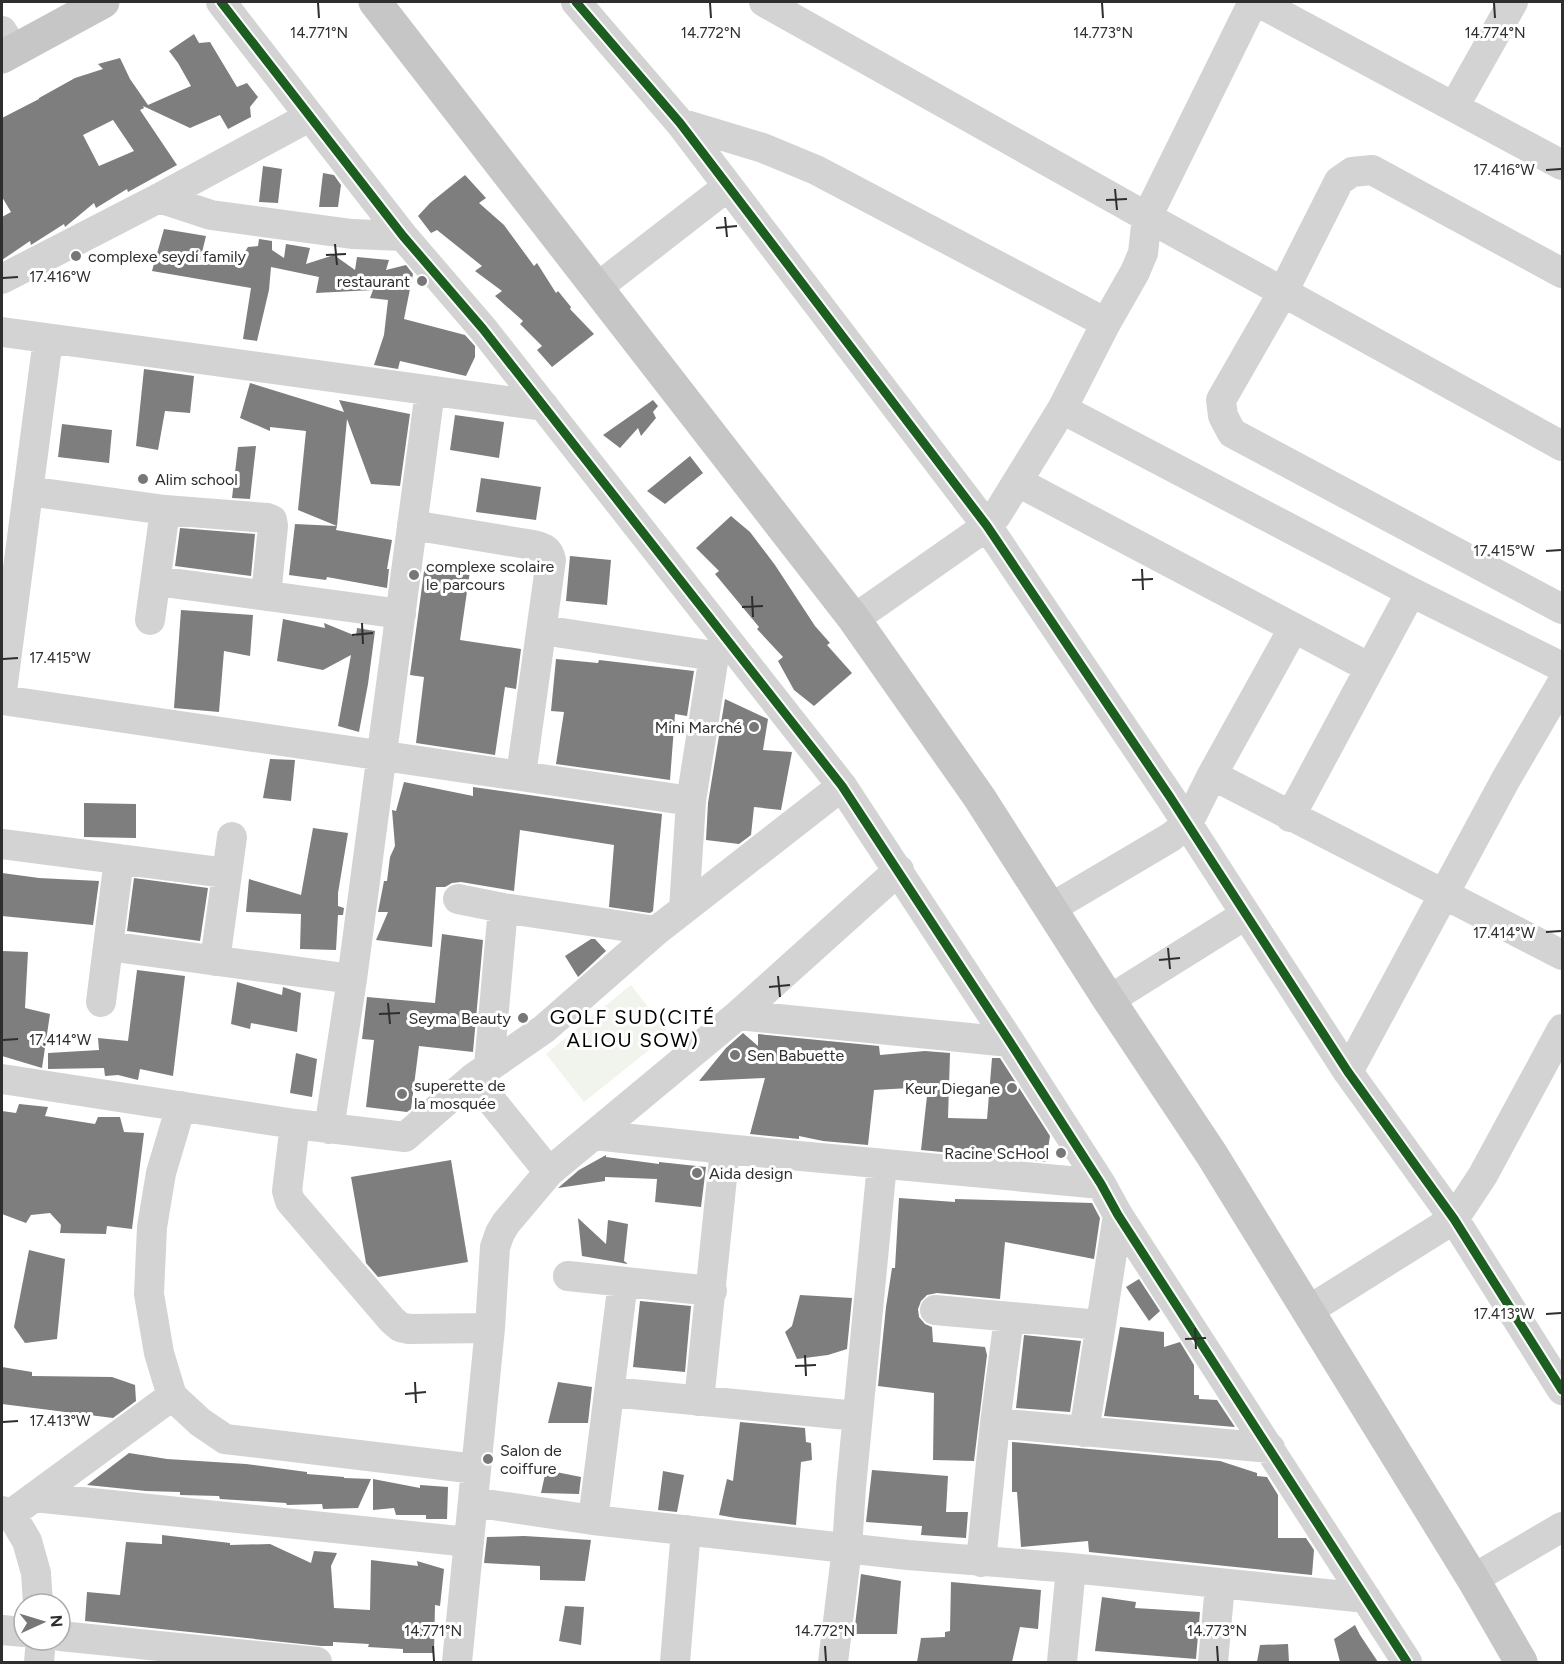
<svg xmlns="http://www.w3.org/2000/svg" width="1564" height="1664" font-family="Figtree,sans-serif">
<rect width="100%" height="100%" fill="#fff"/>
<!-- green -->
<path fill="#f1f4ec" d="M631,985L669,1034L584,1102L546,1054Z"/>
<!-- building -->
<path fill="#7e7e7e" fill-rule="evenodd" d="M194,34L199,43L210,42L237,87L247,83L258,97L250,107L251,117L228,129L220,115L190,128L143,106L144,108L140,110L177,165L128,192L127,189L96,208L94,203L65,227L64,224L31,245L30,241L2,260V217L11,212L2,197V118L39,99V98L75,78L103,69L98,64L120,58L130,79L148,105L191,86L178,63L169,51ZM113,120L134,151L99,166L83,135Z
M263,166L282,169L278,203L259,202Z
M323,173L334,175L341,185L338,207H319Z
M465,175L486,198L479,203L504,225L534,266L537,263L556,293L558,291L571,307L570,309L594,334L552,367L537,350L542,346L520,324L523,321L495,296L502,291L475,271L482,266L437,230L431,233L418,216L430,203Z
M164,229L206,236L199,265L239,261L248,247L258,246L259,239L272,241V250L284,258L286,244L310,248L306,264L334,255L355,270L357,257L389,260L386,270L406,265L413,274L404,319L465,335L475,346V357L466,376L400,361L398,369L374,365L384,335L388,300L370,298L373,290L316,293L319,277L271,267L269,290L257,341L243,339L251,288L152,271Z
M144,369L194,376L190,413L165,411L158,450L136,446Z
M250,383L344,412L339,400L410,414L400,486L371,484L347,419L337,526L298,510L306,431L270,427V431L240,418Z
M653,400L658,406L653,412L656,418L641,436L638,428L620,448L603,435Z
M455,415L504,422L499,458L450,450Z
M62,424L112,430L109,463L58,457Z
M256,446L250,499L232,498L238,447Z
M690,456L703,473L665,504L647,491Z
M481,478L541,487L536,520L476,512Z
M731,516L750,532L775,565L815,626L830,643L827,645L852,673L814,706L794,690L778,661L783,657L757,629L759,627L715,574L719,571L696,548Z
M295,524L337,526L336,530L392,540L387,569H389L387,588L327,577L326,580L289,575Z
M180,528L255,534L251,576L175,566Z
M570,556L611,560L607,605L566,601Z
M425,564L470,571L460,640L521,649L516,689L505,687L495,755L416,743L424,677L410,675Z
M181,610L253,615L250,656L224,651L219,712L174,708Z
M283,619L325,628L324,623L356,636L357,628L375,631L368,684L359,732L338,726L351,655L323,670L277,661Z
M556,659L598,663L599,660L694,671L687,716L675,714L670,780L556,764L564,712L551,711Z
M725,699L768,719L763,750L792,752L781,810L754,807L751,835L739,844L706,840L708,803Z
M270,759L295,760L291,801L263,798Z
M404,782L473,796V787L662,814L653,911L650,913L609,907L614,845L520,830L514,891L461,882L452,883L445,887H436L432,947L376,940L388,912H378L384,881H387L390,857L395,846L392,810L396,811Z
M84,803L136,804V838L84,837Z
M313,828L348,833L338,893V906L344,908L343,915H338L336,950L300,949L301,914L246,912L249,879L301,895Z
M2,873L39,878L99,881L93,925L2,916Z
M134,878L208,888L200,941L127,931Z
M442,934L483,940L473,1052L419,1046L411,1109L407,1112L366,1107L374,1040L362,1039L367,997L435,1003Z
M591,939H595L606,951L578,977L565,956Z
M2,951L28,952L25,1008L50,1014L42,1068L2,1056Z
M137,970L185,976L173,1076L140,1069L138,1080L118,1075L105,1076L104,1068L48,1069V1053L99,1050L98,1038L128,1041Z
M237,982L282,995L283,987L301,993L297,1032L251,1023L250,1029L231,1024Z
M743,1033L758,1046V1034L879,1046L880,1055L925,1051L950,1053L948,1118L987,1119L992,1058H1000L1050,1136L1046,1162L921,1150L928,1087L874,1090L868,1145L823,1141L799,1136V1139L750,1134L765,1078L699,1081L726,1048Z
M296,1053L317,1059L312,1097L290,1093Z
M19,1104L48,1107L45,1116L95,1124L98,1117H120L124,1132L144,1133L132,1229L107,1226L106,1234L60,1233L61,1225L50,1213L31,1215L26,1223L2,1214V1111L16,1113Z
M606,1155V1157L659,1164V1162L706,1167L701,1207L655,1202L657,1179L605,1177V1181L558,1188L579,1170Z
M451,1160L468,1262L378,1277L366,1263L351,1177Z
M899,1198L955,1202V1199L1092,1203L1100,1218L1094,1259L1005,1242L1000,1299L937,1293L927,1295L921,1301L918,1309L919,1317L925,1324L932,1327L933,1342L985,1347L987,1355L974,1461L933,1460L934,1393L878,1386L886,1307L892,1268H895Z
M578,1218L606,1244L608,1220L628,1224L624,1261L628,1264L582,1256Z
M29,1250L65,1259L57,1339L25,1343L14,1327Z
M1139,1279L1160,1311L1149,1321L1126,1287Z
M800,1295L852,1298L847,1349L828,1355L797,1359L785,1332L792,1326Z
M640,1301L691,1306L685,1372L633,1367Z
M1120,1327L1164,1332V1347L1180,1342L1194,1365V1395H1199V1399L1217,1400L1235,1427L1104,1416Z
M1024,1335L1081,1341L1070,1412L1016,1408Z
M2,1367L32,1372V1376L112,1377L135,1385L136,1401L113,1418L2,1404Z
M558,1382L592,1387L588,1423H548Z
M740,1422L805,1428L806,1442L811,1443L812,1460L801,1462L796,1525L736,1518L719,1515L727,1479L733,1481Z
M1012,1442L1220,1461L1257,1473V1476L1267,1477L1278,1495V1538H1306L1314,1550L1312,1575L1089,1552L1088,1541L1021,1547L1017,1492H1012Z
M129,1453L167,1459L246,1464L307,1472V1474L344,1477V1478L371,1479L358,1508L323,1509L322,1504L287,1505L286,1503L220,1499L219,1496L180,1495V1492L146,1491L87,1485Z
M546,1470L581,1477L579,1494L541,1493Z
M872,1470L948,1476L946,1512H968L966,1538L921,1535L922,1526L866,1522Z
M663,1471L684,1475L677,1512L658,1510Z
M373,1479L420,1488V1485L448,1487L447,1519H426V1515H396L394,1508L373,1510Z
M162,1535L230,1543V1545L270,1544L311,1563L314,1551L337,1553L331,1566L334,1608L370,1610L371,1560L418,1566L417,1561L444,1569L440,1606L435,1605L434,1653H403V1649L368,1647L369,1644L333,1642V1646H321L85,1621L87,1592L120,1595L126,1542L162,1544Z
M524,1536L591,1540L585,1581L540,1580V1566L484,1563L487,1537Z
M861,1574L901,1581L897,1634H854Z
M951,1582L1041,1590L1038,1629L1020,1627L1012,1662H917L921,1638L945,1637V1632L950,1631Z
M1102,1597L1136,1602L1135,1608L1200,1612L1196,1659L1095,1651Z
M565,1606L584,1607L581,1645L559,1641Z
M1355,1625L1360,1635L1378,1662H1340L1334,1639Z
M1288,1644L1289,1662H1257L1260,1645Z"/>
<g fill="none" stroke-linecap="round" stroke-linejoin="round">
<!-- minor -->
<path stroke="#d3d3d3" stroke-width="30" d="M221,2L403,236L483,329L842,786L1010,1042L1101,1184L1118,1215L1407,1662
M576,2L680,123L987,526L1170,797L1348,1072L1454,1219L1562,1390
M764,2L1147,217L1562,446
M1258,2L1562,165
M2,31L14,50
M1454,107L1513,2
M680,123L763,148L816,170L1106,323
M159,198L211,215L352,234L403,236
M1562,273L1372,170L1352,172L1339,181L1283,292L1221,400L1223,416L1232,433L1562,609
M2,279L159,198L309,117
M598,287L727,187
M2,332L544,406
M1062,409L1411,592L1562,667
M1018,482L1370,668
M28,491L165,510L267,518L272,520L273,526L266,596
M412,525L533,545C544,548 549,549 551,560L521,775
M156,581L401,614
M854,619L987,526L996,516L1062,409L1106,323L1135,272L1143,253L1147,217L1253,2
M150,620L165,510
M542,630L714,656
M2,691L48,339
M2,700L691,801
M1212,775L1293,629
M1290,817L1411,592
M2,844L226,873
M458,899L503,908L656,931
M1051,908L1171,837L1188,823L1212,775L1562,955
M684,909L691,801L714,656L728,641
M108,946L352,979
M215,961L232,837
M1109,1000L1245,915
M101,1002L119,859
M738,1015L1010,1042
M489,1066L503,908
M1348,1072L1506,779L1562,683
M473,1078L549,1172
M2,1079L295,1124L405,1137L473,1078L544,1029L656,931L842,786
M181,1106L161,1173L152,1227L149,1294L159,1353L172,1396L200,1422L225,1439L476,1469
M295,1124L287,1191L290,1201L392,1320L400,1327L409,1329L490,1328
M329,1129L352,979L430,391
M594,1135L725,1149L1101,1184
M568,1276L712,1291
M935,1310L1100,1325
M1309,1310L1454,1219L1483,1175L1562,1029
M611,1392L857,1416
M699,1401L725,1149
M995,1423L1270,1448
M1084,1432L1118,1215
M34,1497L469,1542
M473,1502L593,1520L908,1555L1071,1568L1366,1598
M2,1511L11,1514L27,1541L36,1573L38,1604
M11,1514L172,1396
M593,1520L623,1282
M981,1562L995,1423L1009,1318
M1473,1579L1562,1527
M2,1630L24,1632
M60,1636L317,1662
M39,1662L41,1640
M457,1662L490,1328L495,1247L500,1233L506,1223L549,1172L738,1015L899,870
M675,1662L686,1530
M833,1662L847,1548L851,1487L882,1164
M1062,1662L1071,1568
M1213,1662L1220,1585"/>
<!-- major -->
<path stroke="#c6c6c6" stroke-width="33" d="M375,2L854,619L979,797L1109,1000L1212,1155L1473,1579L1521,1662
M2,57L103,2"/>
<defs>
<path id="cycleway" d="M221,2L403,236L483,329L842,786L1010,1042L1101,1184L1118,1215L1407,1662
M576,2L680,123L987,526L1170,797L1348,1072L1454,1219L1562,1390"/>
</defs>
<!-- cycleway casing -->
<use href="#cycleway" stroke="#fff" stroke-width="13"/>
<!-- cycleway -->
<use href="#cycleway" stroke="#1b5e20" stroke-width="9"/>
</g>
<!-- ticks -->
<path fill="none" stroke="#2e2e2e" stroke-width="2" d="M318,3L319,18M710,3L711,18M1102,3L1103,18M1494,3L1495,18M1546,170L1561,169M1115,189L1117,210M1106,200L1127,199M725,217L727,237M716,228L737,226M335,244L337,265M326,255L346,254M3,278L18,277M1546,551L1561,550M1142,569L1143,590M1132,580L1153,579M752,596L753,617M742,607L763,606M362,623L363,644M352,635L373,633M3,659L18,658M1546,932L1561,931M1168,948L1170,969M1159,960L1180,958M778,976L780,997M769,987L790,985M388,1003L390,1024M379,1014L400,1013M3,1040L18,1039M1546,1314L1561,1313M1195,1328L1196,1349M1185,1339L1206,1338M805,1355L806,1376M795,1366L816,1365M415,1382L416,1403M405,1394L426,1392M3,1422L18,1421M433,1646L434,1661M825,1646L826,1661M1217,1646L1218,1661"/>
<!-- markers -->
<g fill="#777" stroke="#fff" stroke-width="2">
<circle cx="76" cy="256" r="6"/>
<circle cx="422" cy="281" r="6"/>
<circle cx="143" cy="479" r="6"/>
<circle cx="414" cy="575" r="6"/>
<circle cx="754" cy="727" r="6"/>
<circle cx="523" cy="1018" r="6"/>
<circle cx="735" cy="1055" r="6"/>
<circle cx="1012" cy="1088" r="6"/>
<circle cx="402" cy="1094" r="6"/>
<circle cx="1061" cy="1153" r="6"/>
<circle cx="697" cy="1173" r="6"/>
<circle cx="488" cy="1459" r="6"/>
</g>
<g text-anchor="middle" stroke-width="6" stroke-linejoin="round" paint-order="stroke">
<!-- poi labels -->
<g font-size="16" fill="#2e2e2e" stroke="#fff" text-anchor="start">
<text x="88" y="262">complexe seydi family</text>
<text x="410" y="287" text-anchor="end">restaurant</text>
<text x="155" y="485">Alim school</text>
<text x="426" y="572">complexe scolaire<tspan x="426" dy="18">le parcours</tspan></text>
<text x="742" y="733" text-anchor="end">Mini Marché</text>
<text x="511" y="1024" text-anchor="end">Seyma Beauty</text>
<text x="747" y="1061">Sen Babuette</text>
<text x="414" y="1091">superette de<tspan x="414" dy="18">la mosquée</tspan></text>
<text x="1000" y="1094" text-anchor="end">Keur Diegane</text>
<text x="1049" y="1159" text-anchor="end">Racine ScHool</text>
<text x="709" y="1179">Aida design</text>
<text x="500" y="1456">Salon de<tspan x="500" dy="18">coiffure</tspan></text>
</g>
<!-- quarter labels -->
<g font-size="20" letter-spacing="1.5" fill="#000" stroke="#fff">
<text x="633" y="1024">GOLF SUD(CITÉ<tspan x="633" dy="23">ALIOU SOW)</tspan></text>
</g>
</g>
<g font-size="15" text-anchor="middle" fill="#2e2e2e" stroke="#fff" stroke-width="6" stroke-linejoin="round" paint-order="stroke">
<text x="319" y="38">14.771°N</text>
<text x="711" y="38">14.772°N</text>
<text x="1103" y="38">14.773°N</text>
<text x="1495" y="38">14.774°N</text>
<text x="1504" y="175">17.416°W</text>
<text x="60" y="282">17.416°W</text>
<text x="1504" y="556">17.415°W</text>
<text x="60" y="663">17.415°W</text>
<text x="1504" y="938">17.414°W</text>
<text x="60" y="1045">17.414°W</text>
<text x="1504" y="1319">17.413°W</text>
<text x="60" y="1426">17.413°W</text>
<text x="433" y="1636">14.771°N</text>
<text x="825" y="1636">14.772°N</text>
<text x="1217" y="1636">14.773°N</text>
</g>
<!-- border -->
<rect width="1564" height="1664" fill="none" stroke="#2e2e2e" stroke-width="6"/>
<!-- north arrow -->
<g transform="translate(42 1622) rotate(86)"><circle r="28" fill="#ffffff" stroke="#ababab" stroke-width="1.5"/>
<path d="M0-4.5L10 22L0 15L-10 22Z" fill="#777777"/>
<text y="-9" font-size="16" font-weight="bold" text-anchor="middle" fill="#2e2e2e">N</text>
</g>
</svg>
